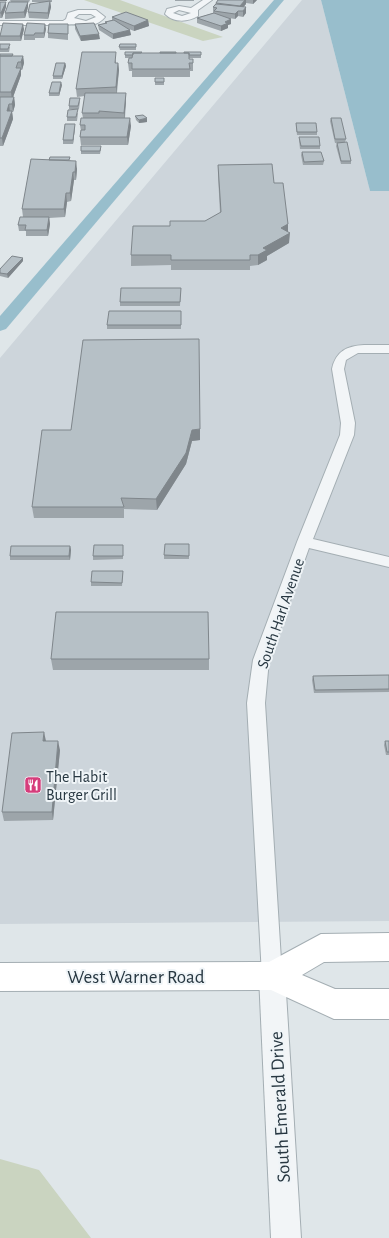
<svg xmlns="http://www.w3.org/2000/svg" width="389" height="1238" font-family="'Alegreya Sans',sans-serif">
<rect width="100%" height="100%" fill="#dfe6e9"/>
<!-- built -->
<path fill="#cdd5db" d="M302,0H321L370,191H389V921L0,924V358Z"/>
<!-- green -->
<path fill="#cad4c0" d="M84,0H120L223,37L203,41Z
M0,1159L39,1170L91,1238H0Z"/>
<!-- water -->
<path fill="#98becc" d="M321,0H389V191H370Z"/>
<g fill="none" stroke-linecap="round" stroke-linejoin="round">
<!-- canal -->
<path fill="#98becc" fill-rule="evenodd" d="M274,0H284L6,329L0,331V316Z"/>
<defs>
<path id="minor" d="M203,0H212L198,10V16C188,22 174,23 165,14L167,9L179,6L191,8ZM179,10L191,13L182,16L173,13Z
M78,10H96L105,17C94,31 78,22 64,25H0V21H63L66,19L68,13ZM79,14H91L96,17L86,21L74,18Z
M364,345H389V353H358L346,360L344,369L355,423L354,435L313,539L389,557V567L309,548L269,660L265,703L282,976L279,983L272,986L265,983L262,976L247,703L253,660L297,542L340,435L341,423L332,369C336,351 347,346 364,345Z"/>
<path id="tertiary" d="M272,963L281,967L285,976L301,1238H271L259,976L263,967Z"/>
<path id="secondary" d="M389,933V961L324,962L302,975L335,989H389V1019H334L271,990L0,991V963L269,962L321,934Z"/>
</defs>
<!-- minor casing -->
<use href="#minor" stroke="#a4aeb3" stroke-width="2"/>
<!-- tertiary casing -->
<use href="#tertiary" stroke="#a4aeb3" stroke-width="2"/>
<!-- secondary casing -->
<use href="#secondary" stroke="#a4aeb3" stroke-width="2"/>
<!-- minor -->
<use href="#minor" fill="#f2f5f7" fill-rule="evenodd"/>
<!-- tertiary -->
<use href="#tertiary" fill="#f2f5f7" fill-rule="evenodd"/>
<!-- secondary -->
<use href="#secondary" fill="#fff" fill-rule="evenodd"/>
</g>
<!-- wall -->
<path fill="#9da5aa" d="M10,0H30L29,2H28V7L25,18L5,19V13L11,2Z
M32,0H52V2H50L51,7L48,19L29,18L28,12L43,2H32Z
M175,0H194V1H175Z
M218,0H257L253,4L246,3V4L243,7L246,13L243,17L238,16L235,19L229,18L231,19V24L228,25V28L221,31L197,23V18L213,13V7Z
M0,2L6,7L2,18H0Z
M112,17L148,20L149,26L134,31L129,29L131,35L113,39L99,30L98,25L105,23V22L112,20Z
M68,24V40L48,38V33Z
M75,24L100,39L81,41L75,29Z
M24,29L21,41H0V34Z
M46,29L44,38H35V40H24V35Z
M0,44L10,47L9,52H0Z
M119,47H136V50H120Z
M201,52V58H189L193,63V71H190V77H132V71H129L128,63L133,58H125V55L142,53H184Z
M0,54H13V56H23L24,63L22,70H21V75L13,97H14L15,105L13,112H12L13,119L3,146H0Z
M116,60V63H118L119,70L117,93H126V101L125,118L131,126L128,145H81L80,137L81,131L80,125L83,118L82,113L85,96L77,97L76,89Z
M65,63L66,66L62,79H53V76Z
M155,78H164V85H155Z
M62,85L59,96H49V93Z
M80,101L79,109H69V106Z
M78,113L77,121H67V117Z
M135,116L147,122L139,123L136,120Z
M331,118L346,139L345,142L351,161V164H341L336,146L337,143H335L330,121Z
M296,123L317,132V135H297L296,126Z
M75,127L73,144H63V140Z
M299,137L320,146V149H300L299,140Z
M101,149L100,154H81V151Z
M302,152L324,161L323,165H303L301,155Z
M70,160L77,169L76,180H74L71,201L67,202L65,217L49,218L50,224L48,236H26V231H19L18,225L23,217L22,209Z
M218,165L274,183L288,224V232L289,243L267,256V260L258,265L250,266V270H171V265L131,266V255L170,226L205,221L220,213L218,175Z
M23,261L8,278L0,276V269Z
M181,288L180,306H120V302Z
M181,311V329H107V325Z
M200,429V440L192,441L186,464L157,510L124,509V518H34L32,507Z
M189,544V559H164V555Z
M70,546L71,550L70,560H10V556Z
M123,549V559L93,560V556Z
M123,571L122,586H91V582Z
M51,659H209V670H53Z
M389,675V692L314,693L312,680L313,676Z
M385,741H389V755H386L384,745Z
M60,750L53,820L4,821L2,812Z"/>
<!-- shaded-wall -->
<path fill="#7f868b" d="M0,0H7V1H0Z
M245,0H246V4L240,11V6Z
M253,0H257L253,4Z
M50,1L51,7L48,19V13Z
M6,2V7L2,18L1,13Z
M28,2V7L25,18L24,12Z
M246,7V13L243,17V11Z
M238,11V16L235,19V14Z
M231,19V24L228,25V28L221,31V26L225,22Z
M148,20L149,26L134,31V26Z
M23,24L24,29L21,41L20,36Z
M45,24L46,29L44,38V33Z
M130,30L131,35L113,39V34Z
M99,34L100,39L81,41L80,36Z
M23,56L24,63L22,70L21,62Z
M65,63L66,66L62,79V76Z
M118,63L119,70L116,95V87Z
M21,68V75L12,100L11,92Z
M61,82L62,85L59,96V93Z
M126,93V101L124,121V113Z
M14,97L15,105L13,112L12,104Z
M9,104L10,112L7,111Z
M12,111L13,119L3,146L2,138Z
M130,118L131,126L128,145L127,137Z
M147,118V122L139,123V120Z
M75,124V127L73,144V140Z
M76,161L77,169L76,180L75,172Z
M73,172L74,180L71,201L70,193Z
M66,193L67,202L65,217L64,209Z
M49,217L50,224L48,236L47,230Z
M288,224V234L290,233L289,243L267,256V260L258,265V255L263,248L281,228Z
M23,258V261L8,278L7,274Z
M200,429V440L192,441L186,464L157,510L156,499L192,430Z
M70,546L71,550L70,560L69,556Z
M44,732L46,741H43Z
M58,741L60,750L53,820L52,812Z"/>
<!-- building -->
<path fill="#b6c0c6" stroke="#7f868b" d="M218,0H245L240,6L216,3Z
M50,1L48,13L28,12L30,4Z
M0,2H6L1,13H0Z
M9,2H28L24,12L5,13Z
M216,4L246,7L243,11H238L235,14L214,11L217,8L213,7Z
M126,12L148,20L134,26L112,17Z
M214,13L231,19L225,22L228,23L221,26L197,18Z
M114,20L130,30L113,34L98,25L107,23L105,22Z
M3,23L23,24L20,36H0Z
M27,23L45,24L44,33H35L34,35H24Z
M94,23L99,34L80,36L75,24Z
M49,24H68V34L48,33Z
M0,44H10L8,49H0Z
M120,44H136V47H119Z
M82,52H116L115,63H118L116,87L76,89Z
M125,52H142L141,53H133V55H125Z
M160,52H176V53H160Z
M184,52H201V55H189V53H184Z
M133,53H189V59H193V63H189L190,69H132V63H128L129,58H132Z
M0,54H13L12,56H0Z
M0,56H23L21,62H18L16,68H21L11,92H0Z
M56,63H65L62,76H53Z
M155,78H164V82H155Z
M52,82H61L59,93H49Z
M85,93H126L124,113L99,111V113H82Z
M0,97H14L12,104H9L7,111H12L2,138H0Z
M70,98H80L78,106H69Z
M78,109L76,117H67L68,110Z
M143,115L147,118L139,120L135,116Z
M81,118H130L127,137H80L81,130H85V125H80Z
M331,118H341L346,139H335Z
M296,123H316L317,132H297Z
M65,124H75L73,140H63Z
M299,137H319L320,146H301Z
M347,142L351,161H341L337,143Z
M81,146H101L100,151H81Z
M302,152H321L324,161L304,162Z
M50,157H70L69,160H49Z
M31,159L76,161L75,172H73L70,193H66L64,209H22Z
M272,164L274,183H283L288,224L281,228L290,233L263,248L267,250L258,255H250V260H171V255H131L133,226H170V221H205L221,212L218,165Z
M20,217H49L47,230H25L26,225H18Z
M12,256L23,258L7,274L0,273V269Z
M121,288H181L180,302H120Z
M109,311H181V325H107Z
M199,339L200,429L192,430L186,453L156,499L121,498L124,507H32L42,430H71L83,340Z
M165,544H189V556L164,555Z
M94,545H123V556H93Z
M11,546H70L69,556H10Z
M92,571H123L122,583L91,582Z
M56,612H208L209,659H51Z
M389,675V689L315,690L313,676Z
M44,732L43,741H58L52,812H2L12,733Z
M385,741H389V752H387Z"/>
<!-- icons -->
<defs>
<symbol id="restaurant-square" viewBox="-11 -11 22 22"><rect x="-9" y="-9" width="18" height="18" rx="4" fill="#d63c7b" stroke="#eff4f7"/><path d="M-5-6h1v4h1v-4h1v4h1v-4h1v5L-1.5 .5V6h-2V.5L-5-1ZM5-6V6H3V1.5H1.5Q1.5-4 5-6Z" fill="#fff"/></symbol>
</defs>
<g fill-rule="evenodd">
<use href="#restaurant-square" x="23" y="775" width="20" height="20"/>
</g>
<g text-anchor="middle" stroke-width="4" stroke-linejoin="round" paint-order="stroke">
<!-- street labels -->
<g font-size="16" fill="#273741" stroke="#eff4f7">
<text transform="translate(280 613) rotate(-71)" y="6">South Harl Avenue</text>
</g>
<!-- poi labels -->
<g font-size="16" fill="#273741" stroke="#eff4f7" text-anchor="start">
<text x="46" y="782">The Habit<tspan x="46" dy="18">Burger Grill</tspan></text>
</g>
<!-- near-street labels -->
<g font-size="19" fill="#273741" stroke="#eff4f7">
<text x="136" y="983">West Warner Road</text>
<text transform="translate(279 1107) rotate(-93)" y="7">South Emerald Drive</text>
</g>
</g>
</svg>
